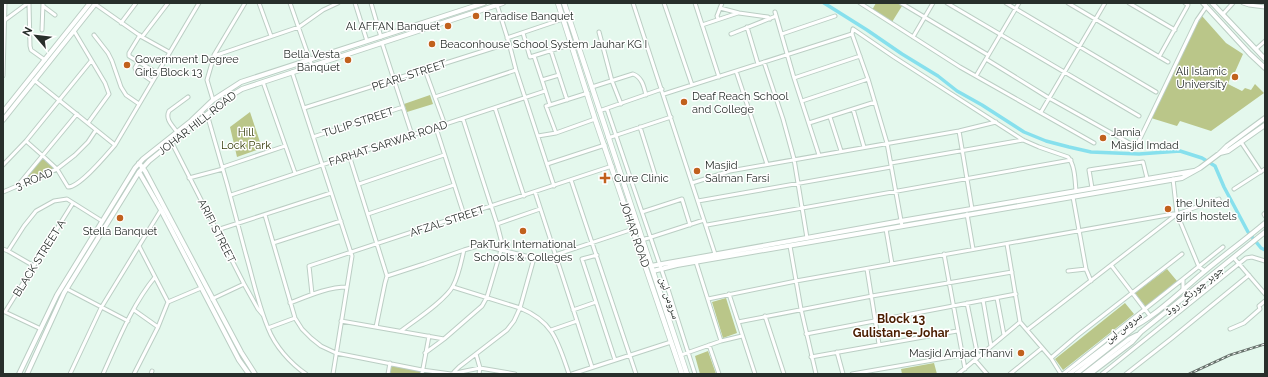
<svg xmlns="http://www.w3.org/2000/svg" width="1268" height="377" font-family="Raleway,'Noto Naskh Arabic',sans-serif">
<rect width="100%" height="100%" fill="#e4f8ed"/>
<!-- green -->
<path fill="#bac689" d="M876,3H898L902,6L892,22L872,10Z
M1202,16L1226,43L1243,54L1235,72L1232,73L1228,84L1242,91L1245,88L1251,90L1255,84L1264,93L1211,131L1180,121L1177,126L1151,118L1195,27Z
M430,95L433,104L407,112L404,104Z
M250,112L262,148L237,157L230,127Z
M43,156L57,169L18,185Z
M1167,269L1177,281L1146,307L1135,293Z
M726,298L737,333L723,338L712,302Z
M1125,303L1134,314L1063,370L1055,359Z
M708,351L716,374H700L695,356Z
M934,363L937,374H902L901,369Z
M391,366L420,371V374H390Z"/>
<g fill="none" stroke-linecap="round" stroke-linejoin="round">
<!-- canal -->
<path stroke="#87e0ed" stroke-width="3.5" d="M824,3L867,30L902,54L938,76L957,91L982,105L1024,132L1046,141L1069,147L1091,152L1139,154L1180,151L1202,158L1215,166L1224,187L1248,232L1261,248L1265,250"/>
<defs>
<path id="street" d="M29,3L30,46L31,50L45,60
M259,3L271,36
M290,3L312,66
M355,3L367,41
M371,3L381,37
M633,3L715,254
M664,3L692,85
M695,3L719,77
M860,3L960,67L1094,143
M901,3L988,55
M947,3L1139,116
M1006,3L1156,92
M1068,3L1168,62
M1129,3L1175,30
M1243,3L1249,5L1265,7
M95,4L142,37L169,52
M43,6L55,15
M720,8L739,13L768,17L770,19
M775,12L794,78L819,155
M1223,14L1233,3
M718,19L717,16L722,3
M5,20L28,3
M121,23L136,3
M702,25L738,13
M747,27L758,64
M853,29L894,57L1023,140L1039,147L1068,157C1075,165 1075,180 1076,191
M853,29L852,34L868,79L887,143L902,226
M42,30L43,3
M74,31L105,83L109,94L88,123
M599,32L612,81L621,104
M523,33L530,57L572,44
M731,34L776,16
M782,34L835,16
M94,35L108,53L112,61L121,87L126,95L139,104
M140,35L129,53V56L157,73
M142,37L168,3
M913,37L933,3
M507,38L563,19
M382,43L412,135
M509,43L516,70L554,186
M1256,49L1265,41
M551,51L567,100
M214,55L245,3
M534,56L542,80
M1159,57L1187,7L1188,5L1185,3
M986,59L1049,98L1131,144
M139,61L135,68L136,70L152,81
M764,62L783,119L794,159L807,238
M425,70L445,125
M736,71L767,164
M292,72L352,256L333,374
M559,75L542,80L550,105L588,93
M3,76L5,3
M976,76L1019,3
M794,78L860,56
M34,80L115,145
M263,82L295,173
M592,87L633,74C642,77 644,87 646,95
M664,94L852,34
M435,97L516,70
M213,100L207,80L214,56L299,27L323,10L338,3
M802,101L868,79
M550,105L546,106L556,133
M304,108L509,43L497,5
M495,108L524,196
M607,109L666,283L695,374
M853,109L864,147
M599,111L662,89
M1041,112L1105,3
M207,114C221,161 234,208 246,255C253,279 258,304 268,328C275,346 290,363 306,374
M830,117L841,151
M463,119L497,224L504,251
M809,123L875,102
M640,127L657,181
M436,128L464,215
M959,131L972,209
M177,132C172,125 165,119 169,111L188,97
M538,136L556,133L595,119
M313,137L403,107
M608,138L671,117
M26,141L43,156L57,169L68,187C80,187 107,154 115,145L199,3
M1241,142L1261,172
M172,143L244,284L258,309L263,315
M1136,147L1197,20L1206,7
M349,155L387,276L385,283L376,327
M891,163L1023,140
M547,164L605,145
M3,165L26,141L91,61
M223,167L285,146
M189,178L223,169
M1173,179L1177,214L1199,267L1205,271
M571,180L636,374
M692,183L730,171L959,131L996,122
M19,184L77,114
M359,184L444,155
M1092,188L1089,170L1095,169L1143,162L1147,178
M1234,189L1265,169
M3,192L57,169L75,155L88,142L96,130
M535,192L592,367
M231,195L545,91
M1073,197L1086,269L1091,281
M698,201L891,167
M642,212L682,199L690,225
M1265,213L1264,214L1265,216
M368,214L454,185
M967,214L973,249
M265,215L295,318L302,329L311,338L321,346L336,353L422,370L451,374L480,368L515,374
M497,224L540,209
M707,225L1071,160
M886,229L892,264
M217,230L331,193
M642,240L704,220
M273,243L341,221
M1007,244L1020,322L1051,358L1061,374
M139,246L168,302
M790,246L801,309L816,374
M3,249L8,251L34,266
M8,251L24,226L36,211L54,201L67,199L102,221
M944,254L965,369
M597,255L582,259L615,360
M1234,258L1265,294
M696,262L721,341
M1111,265L1150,316
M867,269L879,344
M1068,271L1086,269
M387,276L424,264L464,250L481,245L534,258L543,259L633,229
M453,287L520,308C554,322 558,342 569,374
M67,289L128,321
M1183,289V279L1223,247
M312,294L309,266L612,166
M729,294L755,374
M997,298L1004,335
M212,299L244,284
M708,299L796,281L1173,214H1177
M983,300L991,346
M168,302L201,288
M290,303C308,296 328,287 347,287
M967,303L978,357
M134,310L158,327
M573,310L596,302
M5,312L73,203
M5,312L41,329
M765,316L784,374
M341,321L444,339
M738,322L872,296L1012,272
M268,328L295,318
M1230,329L1244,323L1260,309L1259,306L1265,301
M551,330L577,321
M1027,330L1177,214L1219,199
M401,331C414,321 446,300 453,286C459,275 461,262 464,250
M806,334L1016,294
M709,345L719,374
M837,352L843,374
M425,353L444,339L482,306L487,297L501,250
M476,354L480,368L479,374
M681,355L721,341L742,336
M811,357L957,331
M1051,358L1078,335L1182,254
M975,360L987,374
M454,372L459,367L507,330L514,321L520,308L534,258
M70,374L101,308L161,210
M103,374C118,341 132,305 155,277
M134,374L158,327L168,302
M151,374L152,371
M388,374L390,363
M422,374L429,336
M572,374L671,342
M852,374L962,355
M958,374L1020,322
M1010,374L1042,348
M1063,374L1183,279
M1102,374L1246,258L1252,257L1265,261
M1126,374L1172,338L1249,275"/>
<path id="secondary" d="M1203,3L1250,54L1265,68
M1212,3L1265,59
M3,112L90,3
M3,120L96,3
M1220,153L1228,151L1265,125
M139,163L145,171L241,352L255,374
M139,172L161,210L239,360L249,374
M651,266L901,221L1194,171
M653,271L677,265L1182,178L1200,168L1220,153L1227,146L1265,118
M19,374L57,295L135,168L143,159L191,121L213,100L241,82L484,3
M27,374L64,293L139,172L149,161L227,98L242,89L257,84L503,3
M1069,374L1127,330C1153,319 1182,290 1205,271C1224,255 1245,240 1265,223
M1076,374L1134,328
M1084,374L1129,339L1137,335
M1090,374L1132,342L1141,332L1265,232"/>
<path id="primary" d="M558,3L595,119L682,374
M564,3L687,374"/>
</defs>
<!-- street casing -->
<use href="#street" stroke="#bbcec4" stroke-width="5"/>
<!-- secondary casing -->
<use href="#secondary" stroke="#bbcec4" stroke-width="6"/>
<!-- primary casing -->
<use href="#primary" stroke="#bbcec4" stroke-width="6"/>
<!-- street -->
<use href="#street" stroke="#fff" stroke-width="3"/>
<!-- secondary -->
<use href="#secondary" stroke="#fff" stroke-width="4"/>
<!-- primary -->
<use href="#primary" stroke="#fff" stroke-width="4.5"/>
<defs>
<path id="rail" d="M1189,374L1230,355L1265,344"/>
</defs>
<!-- rail casing -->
<use href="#rail" stroke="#68736d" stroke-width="2.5"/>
<!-- rail -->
<use href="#rail" stroke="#fff" stroke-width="1" stroke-dasharray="3" stroke-linecap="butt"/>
</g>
<!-- markers -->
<g fill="#c1611d" stroke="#fff" stroke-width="1.5">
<circle cx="476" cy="16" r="4"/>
<circle cx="448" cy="26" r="4"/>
<circle cx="432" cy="44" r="4"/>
<circle cx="348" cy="60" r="4"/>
<circle cx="127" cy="65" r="4"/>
<circle cx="1235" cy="77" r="4"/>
<circle cx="684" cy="102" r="4"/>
<circle cx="1103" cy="138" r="4"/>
<circle cx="697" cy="171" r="4"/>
<path d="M603 172h4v4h4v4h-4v4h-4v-4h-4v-4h4z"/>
<circle cx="1168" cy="209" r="4"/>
<circle cx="120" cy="218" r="4"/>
<circle cx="523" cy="231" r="4"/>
<circle cx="1021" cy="353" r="4"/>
</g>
<g text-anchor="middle" stroke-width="3" stroke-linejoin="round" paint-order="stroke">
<!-- poi labels -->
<g font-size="11" fill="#282f2b" stroke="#fff" text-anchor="start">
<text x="484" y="20">Paradise Banquet</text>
<text x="440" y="30" text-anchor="end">Al AFFAN Banquet</text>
<text x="440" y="48">Beaconhouse School System Jauhar KG I</text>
<text x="340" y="58" text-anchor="end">Bella Vesta<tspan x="340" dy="13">Banquet</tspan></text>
<text x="135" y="63">Government Degree<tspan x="135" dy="13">Girls Block 13</tspan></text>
<text x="1227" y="75" text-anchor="end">Ali Islamic<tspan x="1227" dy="13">University</tspan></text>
<text x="692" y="100">Deaf Reach School<tspan x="692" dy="13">and College</tspan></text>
<text x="1111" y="136">Jamia<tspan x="1111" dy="13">Masjid Imdad</tspan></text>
<text x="705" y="169">Masjid<tspan x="705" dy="13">Salman Farsi</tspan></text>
<text x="614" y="182">Cure Clinic</text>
<text x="1176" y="207">the United<tspan x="1176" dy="13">girls hostels</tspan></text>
<text x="120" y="235" text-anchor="middle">Stella Banquet</text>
<text x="523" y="248" text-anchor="middle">PakTurk International<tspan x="523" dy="13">Schools &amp; Colleges</tspan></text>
<text x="1013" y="357" text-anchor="end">Masjid Amjad Thanvi</text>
</g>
<!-- street labels -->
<g font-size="11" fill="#282f2b" stroke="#fff">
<text transform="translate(409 75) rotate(-18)" y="4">PEARL STREET</text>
<text transform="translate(358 122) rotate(-18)" y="4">TULIP STREET</text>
<text transform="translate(197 123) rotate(-38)" y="4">JOHAR HILL ROAD</text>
<text transform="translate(388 143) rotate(-18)" y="4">FARHAT SARWAR ROAD</text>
<text transform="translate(34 179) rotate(-22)" y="4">3 ROAD</text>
<text transform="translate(447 221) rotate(-18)" y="4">AFZAL STREET</text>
<text transform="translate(217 231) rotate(63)" y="4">ARIFI STREET</text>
<text transform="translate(635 234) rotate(71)" y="4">JOHAR ROAD</text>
<text transform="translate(39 258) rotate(-58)" y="4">BLACK STREET A</text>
<text transform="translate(1194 290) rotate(-39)" y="4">جوہر چورنگی روڈ</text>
<text transform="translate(670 298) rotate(72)" y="4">سروس لین</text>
<text transform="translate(1123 327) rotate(-38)" y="4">سروس لین</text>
</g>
<!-- park labels -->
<g font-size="11" fill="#353c0a" stroke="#fff">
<text x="246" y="136">Hill<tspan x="246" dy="13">Lock Park</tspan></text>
</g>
<!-- neighbourhood labels -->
<g font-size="12" font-weight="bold" fill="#4a1e00" stroke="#fff">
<text x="901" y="323">Block 13<tspan x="901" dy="14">Gulistan-e-Johar</tspan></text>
</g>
</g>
<!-- border -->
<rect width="1268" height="377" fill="none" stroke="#282f2b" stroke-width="8"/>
<!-- north arrow -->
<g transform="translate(36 36) rotate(298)" stroke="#ffffff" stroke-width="3" paint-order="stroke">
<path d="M0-3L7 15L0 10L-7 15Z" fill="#282f2b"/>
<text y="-6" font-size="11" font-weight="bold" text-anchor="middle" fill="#282f2b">N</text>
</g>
</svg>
